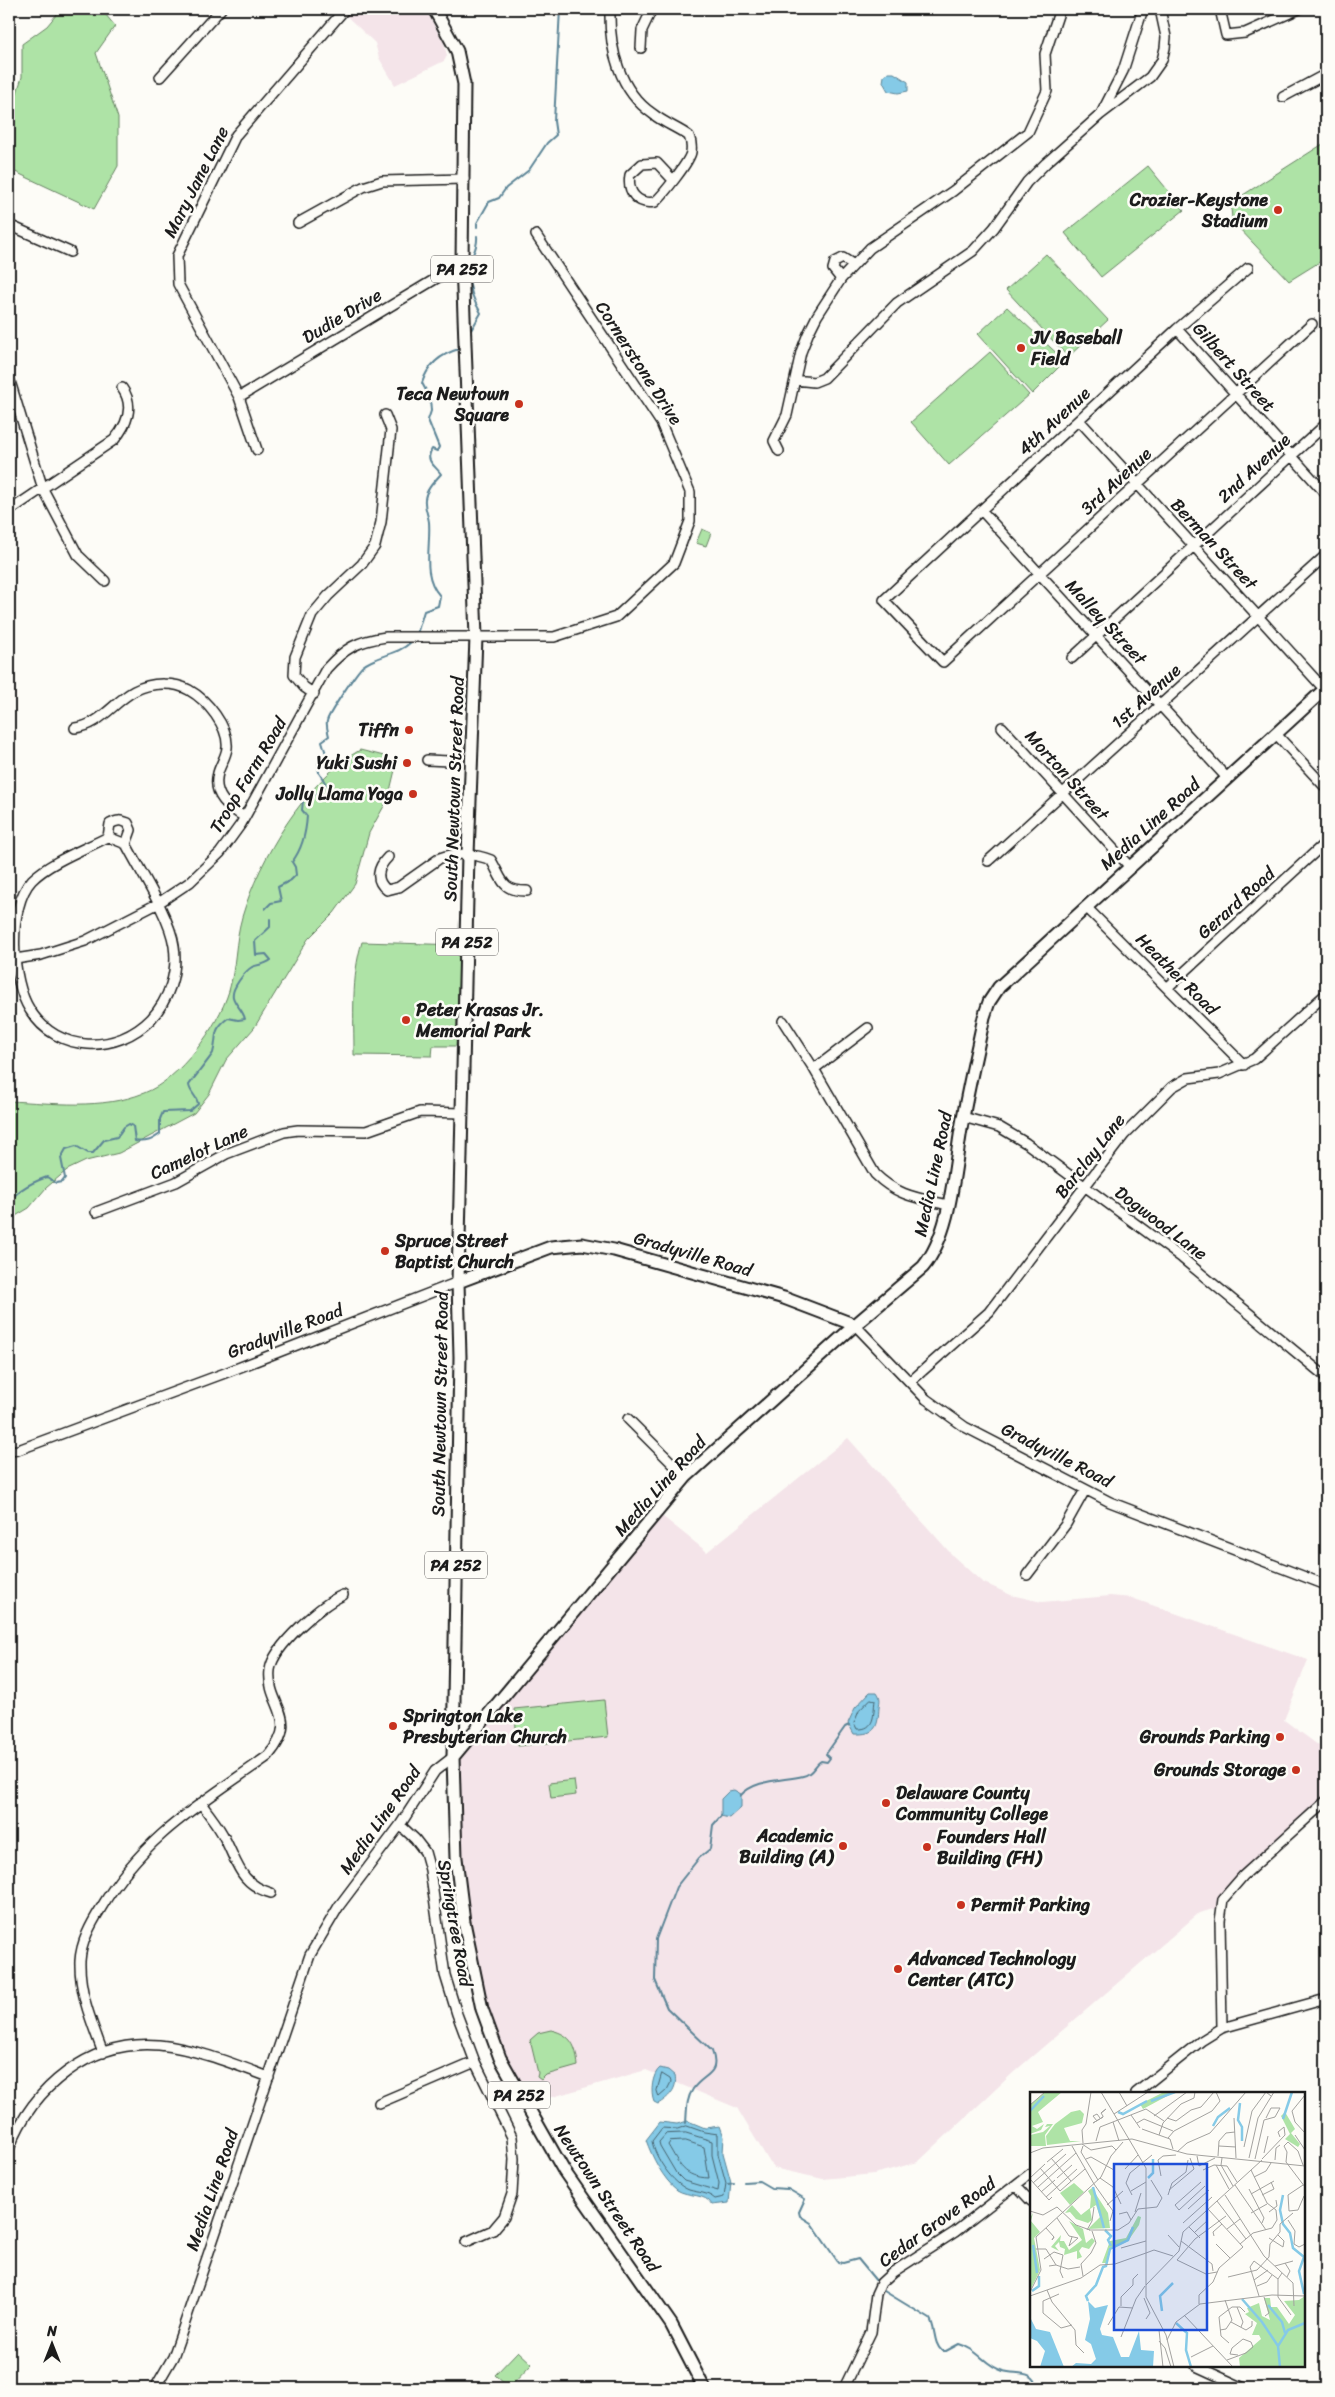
<svg xmlns="http://www.w3.org/2000/svg" width="1335" height="2397" font-family="Sriracha,sans-serif">
<rect width="100%" height="100%" fill="#fdfcf7"/>
<filter id="ink" filterUnits="userSpaceOnUse"><feTurbulence type="fractalNoise" baseFrequency=".02" numOctaves="2"/><feDisplacementMap in="SourceGraphic" scale="10" xChannelSelector="R" yChannelSelector="G"/><feConvolveMatrix kernelMatrix="1 2 1 2 8 2 1 2 1" color-interpolation-filters="sRGB"/></filter>
<g filter="url(#ink)">
<!-- built -->
<path fill="#f4e4e9" d="M339,9H425L444,43L447,56L444,61L395,85L379,58L375,43Z
M848,1438L953,1556L982,1582L1011,1595L1042,1602L1110,1596L1132,1598L1308,1660L1284,1720L1326,1751V1796L1228,1886L1220,1898L1217,1908L1199,1913L1014,2072L918,2162L874,2174L823,2179L773,2168L737,2108L646,2070L525,2105L500,2058L464,1922L453,1757L657,1512L707,1552Z"/>
<!-- green -->
<path fill="#aee3a6" stroke="#658061" d="M61,9H101L115,26L96,53L118,118V166L94,209L9,169V118L22,77V44L47,26Z
M1326,142V258L1289,281L1237,226L1232,219L1231,207L1243,195Z
M1148,166L1184,210L1101,277L1065,233Z
M1046,254L1108,320L1068,357L1006,290Z
M1007,307L1065,361L1032,394L978,334Z
M990,352L1029,395L949,465L911,422Z
M702,529L711,533L706,546L696,543Z
M360,750L384,756L395,770L388,799L369,833L355,884L334,913L308,939L254,1028L226,1060L209,1094L194,1113L119,1153L86,1161L67,1170L46,1188L29,1208L9,1220V1101C54,1103 101,1110 144,1093C179,1080 218,1027 229,991C236,967 235,941 242,917C259,859 306,780 360,750Z
M362,942L460,945L456,1046H433L432,1056L354,1055C354,1018 351,977 362,942Z
M604,1700L608,1737L518,1746L514,1709Z
M574,1780L576,1795L551,1798L549,1783Z
M551,2030C572,2035 576,2046 578,2066L546,2075L541,2080L537,2077L538,2073L530,2040L538,2033Z
M518,2351L532,2364L509,2388L495,2375Z"/>
<!-- water -->
<path fill="#85cae7" stroke="#5b8496" d="M888,73H894L908,82V91L898,93L888,91L883,82L884,76Z
M870,1692H877C881,1698 880,1700 879,1707C878,1726 877,1735 854,1734L848,1723L855,1708Z
M734,1790L741,1794V1807L729,1818L721,1816V1799L729,1791Z
M660,2068L668,2070L675,2076C678,2089 668,2098 658,2104L654,2102C650,2093 652,2074 660,2068Z
M688,2121L705,2128L720,2126L724,2137L723,2153L731,2182L729,2203L712,2205C706,2193 688,2197 677,2190C663,2179 652,2157 646,2140L660,2122L677,2124Z"/>
<g fill="none" stroke-linecap="round" stroke-linejoin="round">
<!-- shore -->
<path stroke="#46626d" stroke-width="1" d="M871,1699L875,1700C873,1714 876,1730 857,1729L854,1723L859,1711Z
M662,2074L670,2079L671,2082L667,2090L659,2097L657,2091Z
M687,2126L704,2132L718,2134V2154L726,2183L724,2197L715,2199C707,2192 699,2193 689,2190C673,2184 655,2158 652,2141L662,2128L677,2129Z
M686,2133L712,2141V2155L719,2183L718,2191L684,2181L676,2173L660,2146L659,2142L666,2134Z
M686,2141L704,2147L709,2178C683,2177 680,2165 668,2145L670,2142Z"/>
<!-- stream -->
<path stroke="#5b8496" stroke-width="2" d="M477,227V223L489,202L499,198L506,188L529,170L547,143L556,135L554,121L560,9
M471,343L470,332L481,313C471,297 466,278 471,259C474,251 478,246 477,236
M417,634L424,611L438,606L440,596C421,575 431,547 429,522C428,514 424,508 425,499C426,489 435,481 441,474C435,465 424,461 432,449L437,451L439,447L428,420L431,411L430,398L422,383C428,364 441,354 459,349
M265,909L271,903L281,901L278,887L291,880L296,875L295,867L292,862C302,849 306,833 307,816L302,810L303,801L322,791L326,784L319,773L318,763L326,754L322,741L329,736C328,732 326,726 327,721C328,715 357,671 363,666C377,655 398,655 411,642
M9,1204C15,1190 33,1182 47,1177L56,1183L62,1182L65,1178L61,1158L66,1149L76,1146L88,1153H93L104,1140L117,1137L124,1127L129,1124L133,1126L135,1141C146,1143 152,1140 160,1134V1119L163,1112L190,1111L198,1104C197,1096 190,1093 189,1085C193,1079 211,1057 213,1053C218,1036 211,1031 228,1018L238,1020L245,1019C243,1010 235,1005 233,997C231,989 245,971 252,967C259,964 265,965 271,960L266,954L256,955L255,941L270,927V919
M740,1796C755,1779 782,1781 803,1776C813,1774 814,1765 821,1761L827,1762L830,1758L826,1754L845,1727L849,1725
M686,2123C687,2111 686,2099 693,2089C704,2073 721,2075 712,2051L667,2008L655,1980L656,1939L676,1887L699,1858L710,1849L713,1825L721,1816
M744,2182L759,2181L771,2188L788,2189L805,2199L799,2212L800,2216L811,2223L838,2262L843,2263L858,2259L877,2282
M728,2184L734,2183
M884,2291L930,2319C936,2329 933,2343 942,2351H946L959,2344C978,2349 985,2366 1003,2371C1018,2375 1034,2369 1038,2388"/>
<defs>
<path id="minor" d="M610,9C609,48 619,91 653,114C664,123 678,128 689,136C691,141 692,146 691,152C690,161 663,195 655,202C637,205 627,192 630,175L642,164L657,163L673,180
M1220,9L1226,35L1245,33L1299,9
M641,48L642,30L652,9
M160,77L221,9
M1283,97L1326,74
M1102,112L1123,71L1143,9
M298,223L363,187L382,181L464,179
M9,225L70,252
M1248,268L1177,329L884,600L943,662L1312,324
M841,279L833,269L835,262L843,258L854,265
M1177,329L1326,494
M9,378L43,489L78,555L105,581
M795,380L814,382L824,378L897,303L973,251L994,228L1027,182L1046,163L1100,115L1150,77L1162,60L1165,48L1166,37L1160,9
M239,397L462,263
M1079,420L1325,690
M257,450L239,397L178,284L177,256L236,135L345,9
M779,451L774,441L787,415L801,352L808,334L817,316L841,279L870,248L953,191L1028,132L1047,91L1045,54L1060,9
M981,510L1227,778
M9,511L114,440C127,425 135,406 122,388
M1072,658L1326,424
M314,694L304,687L294,675L295,657L312,615L328,596L362,564L375,546L381,522L391,430L385,415
M1002,727L1130,867
M75,728C110,724 120,683 164,684C172,684 182,686 189,690C207,700 229,727 227,748C226,757 220,765 218,773C212,795 228,808 245,817
M1276,734L1326,788
M427,760L449,761
M108,837L126,844C140,871 170,917 174,946C178,973 169,999 151,1019C117,1054 57,1054 30,1010C11,981 7,907 32,880C50,862 85,849 108,837Z
M108,837L110,824C117,820 121,820 128,823L131,830L126,844
M388,857C378,867 374,880 387,890L399,887L440,858C456,852 476,854 491,860C503,880 501,891 527,891
M988,861L1326,555
M1086,907L1244,1065
M9,960L41,955L85,941L157,904L190,882L220,853L241,824L326,669C345,648 357,641 386,637H554L616,617L674,563L690,521V492L661,423L536,235
M1168,987L1326,842
M783,1021L814,1069L875,1174C897,1196 918,1198 948,1205
M814,1069L868,1028
M963,1117L999,1127L1026,1143L1182,1258L1326,1377
M96,1212L176,1182L226,1154L284,1132L298,1130L366,1131L420,1112L463,1113
M855,1325L926,1399L965,1427L1110,1502L1326,1585
M910,1382L989,1312L1124,1135L1172,1087L1188,1078L1219,1074L1254,1059L1326,994
M628,1419L686,1477
M9,1451L18,1450L225,1373L458,1282
M1027,1575L1066,1524L1085,1490
M201,1803C209,1815 219,1826 225,1839C238,1864 240,1884 271,1893
M400,1825L415,1839L425,1852L430,1870L445,1975L457,2014L475,2062L512,2137L514,2159L512,2194L504,2217L493,2230L466,2242
M1222,2028L1220,1921L1223,1899L1243,1876L1326,1801
M103,2053C92,2023 79,1993 80,1961C81,1942 91,1924 101,1908C144,1835 201,1804 268,1756C302,1717 266,1706 270,1670C273,1646 322,1604 343,1595
M1136,2093L1201,2041L1222,2028L1326,1999
M379,2103L475,2062
M9,2149C32,2088 90,2039 159,2045C197,2049 234,2064 269,2077
M1016,2185L1031,2201
M1196,2366L1244,2388
M155,2388L173,2357L179,2340L310,1955L339,1906L400,1825L435,1771L453,1757
M844,2388L871,2332L876,2294L881,2283L893,2272L955,2232L1031,2173"/>
<path id="major" d="M434,9L457,51L464,84L462,263L476,637L468,855L458,1282L460,1357L453,1757L456,1858L464,1922L482,2009L500,2058L564,2171L671,2324L704,2388
M458,1282L551,1247L582,1244L614,1250L784,1298L855,1325
M453,1757L686,1477L855,1325L923,1267C953,1231 954,1163 963,1118C969,1084 977,1051 984,1017L989,1002L999,987L1326,688"/>
</defs>
<!-- minor casing -->
<use href="#minor" stroke="#1c1c1c" stroke-width="12"/>
<!-- major casing -->
<use href="#major" stroke="#1c1c1c" stroke-width="15"/>
<!-- minor -->
<use href="#minor" stroke="#fdfcf7" stroke-width="9"/>
<!-- major -->
<use href="#major" stroke="#fdfcf7" stroke-width="11"/>
</g>
</g>
<!-- markers -->
<g fill="#c8321e" stroke="#fdfcf7" stroke-width="2">
<circle cx="1278" cy="210" r="5"/>
<circle cx="1021" cy="348" r="5"/>
<circle cx="519" cy="404" r="5"/>
<circle cx="409" cy="730" r="5"/>
<circle cx="407" cy="763" r="5"/>
<circle cx="413" cy="794" r="5"/>
<circle cx="406" cy="1020" r="5"/>
<circle cx="385" cy="1251" r="5"/>
<circle cx="393" cy="1726" r="5"/>
<circle cx="1280" cy="1737" r="5"/>
<circle cx="1296" cy="1770" r="5"/>
<circle cx="886" cy="1803" r="5"/>
<circle cx="843" cy="1846" r="5"/>
<circle cx="927" cy="1847" r="5"/>
<circle cx="961" cy="1905" r="5"/>
<circle cx="898" cy="1969" r="5"/>
</g>
<g text-anchor="middle" stroke-width="5" stroke-linejoin="round" paint-order="stroke">
<!-- shield labels -->
<g fill="#fdfcf7" stroke="#605f5e" stroke-width="1">
<rect x="431" y="255.5" width="62" height="27" rx="4"/>
<rect x="436" y="928.5" width="62" height="27" rx="4"/>
<rect x="425" y="1551.5" width="62" height="27" rx="4"/>
<rect x="488" y="2081.5" width="62" height="27" rx="4"/>
</g>
<g font-size="16" font-weight="bold" fill="#1c1c1c">
<text x="462" y="275">PA 252</text>
<text x="467" y="948">PA 252</text>
<text x="456" y="1571">PA 252</text>
<text x="519" y="2101">PA 252</text>
</g>
<!-- street labels -->
<g font-size="18" fill="#1c1c1c" stroke="#fdfcf7">
<text transform="translate(196 182) rotate(-63)" y="6">Mary Jane Lane</text>
<text transform="translate(342 316) rotate(-31)" y="6">Dudie Drive</text>
<text transform="translate(639 363) rotate(57)" y="6">Cornerstone Drive</text>
<text transform="translate(1234 367) rotate(48)" y="6">Gilbert Street</text>
<text transform="translate(1054 421) rotate(-43)" y="6">4th Avenue</text>
<text transform="translate(1254 468) rotate(-43)" y="6">2nd Avenue</text>
<text transform="translate(1116 481) rotate(-43)" y="6">3rd Avenue</text>
<text transform="translate(1214 544) rotate(47)" y="6">Berman Street</text>
<text transform="translate(1106 622) rotate(47)" y="6">Malley Street</text>
<text transform="translate(1146 696) rotate(-42)" y="6">1st Avenue</text>
<text transform="translate(248 775) rotate(-59)" y="6">Troop Farm Road</text>
<text transform="translate(1067 775) rotate(48)" y="6">Morton Street</text>
<text transform="translate(454 789) rotate(-88)" y="6">South Newtown Street Road</text>
<text transform="translate(1150 824) rotate(-42)" y="6">Media Line Road</text>
<text transform="translate(1236 903) rotate(-42)" y="6">Gerard Road</text>
<text transform="translate(1177 974) rotate(45)" y="6">Heather Road</text>
<text transform="translate(199 1152) rotate(-25)" y="6">Camelot Lane</text>
<text transform="translate(1090 1156) rotate(-52)" y="6">Barclay Lane</text>
<text transform="translate(933 1174) rotate(-78)" y="6">Media Line Road</text>
<text transform="translate(1161 1223) rotate(37)" y="6">Dogwood Lane</text>
<text transform="translate(693 1254) rotate(16)" y="6">Gradyville Road</text>
<text transform="translate(285 1331) rotate(-21)" y="6">Gradyville Road</text>
<text transform="translate(440 1404) rotate(-89)" y="6">South Newtown Street Road</text>
<text transform="translate(1057 1455) rotate(27)" y="6">Gradyville Road</text>
<text transform="translate(660 1486) rotate(-48)" y="6">Media Line Road</text>
<text transform="translate(380 1820) rotate(-55)" y="6">Media Line Road</text>
<text transform="translate(455 1923) rotate(80)" y="6">Springtree Road</text>
<text transform="translate(212 2190) rotate(-71)" y="6">Media Line Road</text>
<text transform="translate(607 2198) rotate(56)" y="6">Newtown Street Road</text>
<text transform="translate(937 2222) rotate(-36)" y="6">Cedar Grove Road</text>
</g>
<!-- poi labels -->
<g font-size="18" font-weight="bold" fill="#1c1c1c" stroke="#fdfcf7" text-anchor="end">
<text x="1268" y="206">Crozier-Keystone<tspan x="1268" dy="21">Stadium</tspan></text>
<text x="1031" y="344" text-anchor="start">JV Baseball<tspan x="1031" dy="21">Field</tspan></text>
<text x="509" y="400">Teca Newtown<tspan x="509" dy="21">Square</tspan></text>
<text x="399" y="736">Tiffn</text>
<text x="397" y="769">Yuki Sushi</text>
<text x="403" y="800">Jolly Llama Yoga</text>
<text x="416" y="1016" text-anchor="start">Peter Krasas Jr.<tspan x="416" dy="21">Memorial Park</tspan></text>
<text x="395" y="1247" text-anchor="start">Spruce Street<tspan x="395" dy="21">Baptist Church</tspan></text>
<text x="403" y="1722" text-anchor="start">Springton Lake<tspan x="403" dy="21">Presbyterian Church</tspan></text>
<text x="1270" y="1743">Grounds Parking</text>
<text x="1286" y="1776">Grounds Storage</text>
<text x="896" y="1799" text-anchor="start">Delaware County<tspan x="896" dy="21">Community College</tspan></text>
<text x="833" y="1842">Academic<tspan x="833" dy="21">Building (A)</tspan></text>
<text x="937" y="1843" text-anchor="start">Founders Hall<tspan x="937" dy="21">Building (FH)</tspan></text>
<text x="971" y="1911" text-anchor="start">Permit Parking</text>
<text x="908" y="1965" text-anchor="start">Advanced Technology<tspan x="908" dy="21">Center (ATC)</tspan></text>
</g>
</g>
<!-- overview -->
<g transform="translate(1030 2092)">
<rect width="275" height="275" fill="#fdfcf7"/>
<path d="M15,0H32L8,20L13,30L2,34L7,37L14,32L11,38L0,42V13ZM134,0L141,2L113,17L110,12ZM50,18L54,22L52,31L34,36L40,49H51L17,53L16,44L25,32L41,20ZM255,20L265,37L261,41L270,52L268,55L255,47L260,42L251,24ZM17,32H23L15,43L16,54H0V43L13,40L20,34L15,35ZM44,91L54,100L40,113L30,101ZM62,96L78,121L80,136L58,137L70,125L66,113L60,117L62,128L58,131L46,127L40,120L35,121L42,113L51,123L60,116L61,104L58,99ZM3,121L1,129L10,140L4,146L10,178L0,199V126ZM108,124L111,125L109,133L98,149L79,158L76,171H72L80,149L96,146ZM39,129L53,137L56,151L62,146L65,149L59,157L52,155L49,159L52,165L47,167V159L34,163L35,157L30,155L29,150L25,154L29,159L21,155L31,143L30,149H34L39,158L52,148ZM275,204V275H210L209,266L231,247L229,243H222L227,231L215,222L219,220L217,216L229,211L232,224L240,228L234,206H240L241,215H247L259,232L265,223L254,209L269,208Z" fill="#aee3a6"/>
<path d="M58,209L65,216L78,213L70,237L72,243L83,245L91,265H99L109,239L111,258L124,259L123,275H41L46,271L61,272L66,267L61,252L55,248L60,227ZM0,225L6,237L20,240L34,275H10L15,259L7,249L0,246Z" fill="#85cae7"/>
<path fill="none" stroke="#85cae7" stroke-width="2.5" d="M121,9L145,0M210,11L208,28L212,35V49M0,19L14,4M88,20L93,22L117,9M253,27L262,0M183,34L188,25L200,16M118,86L123,81V67M63,95L74,136M253,103L250,118L253,132L260,141L263,156L274,165L269,179L274,202M75,138L81,144L78,148L81,154M3,153L7,181M2,199L9,194V184M212,207L232,230L248,254M58,209L56,204L66,193L73,175L76,174L80,157L98,148L103,135M238,213L252,230L255,241M132,219L130,204L143,191M146,231L157,241L156,258L161,275M250,275L248,254L258,238L275,231"/>
<path fill="none" stroke="#a3a29f" stroke-width="1" d="M71,0L116,76V205L136,243L144,275M89,0L97,14M275,3L262,19L265,30L275,41M0,13L15,0M71,21L76,17L71,21L73,24V25L63,31L73,25M84,22L118,0M101,23L110,36M124,24L157,0M137,26L146,29L161,18L171,15L184,0M204,26L206,66M88,28L116,17L134,29M67,29L63,24L67,22L70,26M83,30L89,49M107,31L114,27L143,39M112,37L140,47L143,57M129,43L133,31L151,12L164,6L165,0M265,43L275,58M138,46L144,39L182,19L190,9L186,0M66,49L70,35L88,28M53,51L52,38L56,32L61,0M52,52L61,58L82,54L86,58M42,54L64,92M53,54L51,60L68,88M189,54L206,55M214,55L222,19L236,0L241,4M147,60L157,51L180,41L216,0M0,61L13,56L102,47L157,62L275,74M234,61L238,44M167,64L169,74L185,66M188,64L189,49L196,41L205,40M21,66L41,89M192,66L191,73L203,94M219,66L228,26L244,0M56,67L61,65L84,78M225,67L234,28L245,25L250,16H241L236,26M232,67L255,43L254,35L248,40L250,45M245,68L246,56L250,53M17,70L33,57M256,70L257,60L254,54L258,50L268,59L273,73M256,70L275,95M186,73L199,97M10,76L30,99L55,77M95,77L108,63M173,78L184,73L197,74L207,90M131,84L128,68L133,64L146,63M224,85L236,79L241,71M0,86L15,72M27,86L42,73M70,86L83,95L91,112M0,87L19,108L22,105M171,90L145,113L149,118L175,94M3,91L36,62M64,92L83,119L80,129M205,93L236,138M273,93L258,103L259,119L268,118L274,104M8,95L46,61M219,97L234,126L232,131M139,98L164,77L160,66M101,99L116,90M11,100L25,88M221,102L244,89M102,103L96,91L100,81L122,63M138,103L142,91L156,80L158,68M195,103L234,164L263,191L264,214M232,103L244,97L241,90M16,105L47,77M187,109L216,147M77,113L93,99M158,117L179,98M0,119L13,123L27,115L46,133L60,138M105,120L111,101M239,120L247,114L246,108M221,121L237,112M89,122L97,120L101,128M27,126L39,144L48,146L39,154L42,145M258,128L265,139L264,152L269,155L275,152M153,131L182,105M250,132L263,121M159,135L170,146M16,136L24,145L22,148L24,145M197,137L210,127M57,138L62,129L64,115M59,138H88L99,131L108,117L127,115L132,106L121,88M165,140L178,128M138,143L149,155M184,144L183,140L192,132M239,146L253,155L254,149L248,143M151,149L182,172L183,179M186,152L200,166M210,152L223,141L242,136L247,128L246,118L237,111L221,78M91,156L116,149M6,157H16L26,173M116,161L124,158L143,164M14,167L24,160L33,163L30,179L33,186M147,168L165,147L196,124M147,168L176,182L187,180M255,171L260,179L257,185M19,174L26,173L38,177L50,175M245,174L263,169M252,181L248,187V205L261,223M53,184L51,172L61,161L66,151L62,139M198,185L227,178L239,165L240,152L250,140V132M224,188L238,178M116,193L149,159L153,140L232,68M227,194L237,190L242,183M17,198L22,210L45,238L46,253L54,261M0,200L11,178L6,145L71,85L81,64L93,50M29,202L13,209V221L31,236L42,233M0,204L51,186L70,173L85,172L116,161M229,204L220,175L224,169L248,187M234,205L239,221L235,224M114,206L120,221L116,227M169,212V203L183,190L189,176L213,155L178,117M91,214V205L103,193V187L108,182M207,215L213,230L211,235M154,223L203,275M201,230L216,238L222,234V229M78,233L89,215L103,216M129,238L133,275M190,238L196,237L202,228L195,208M91,245L106,207L115,194M137,248L146,230L170,212L242,203L275,204M129,249L135,256L141,275M199,251L191,244L189,225L202,215H210L215,220M161,265L183,254M197,268L216,261L223,255L221,250L213,247L202,256L200,262L208,263"/>
<path fill="#1d4ed8" fill-opacity="0.15" stroke="#1d4ed8" stroke-width="2.5" d="M84,72H177V238H84Z"/>
<rect width="275" height="275" fill="none" stroke="#1c1c1c" stroke-width="2.5"/>
</g>
<!-- margin -->
<rect width="1335" height="2397" fill="none" stroke="#fdfcf7" stroke-width="30"/>
<rect x="15" y="15" width="1305" height="2367" fill="none" stroke="#1c1c1c" stroke-width="2" filter="url(#ink)"/>
<!-- north arrow -->
<g transform="translate(52 2344)" stroke="#fdfcf7" stroke-width="4" paint-order="stroke">
<path d="M0-4L9 19L0 12L-9 19Z" fill="#1c1c1c"/>
<text y="-8" font-size="14" font-weight="bold" text-anchor="middle" fill="#1c1c1c">N</text>
</g>
</svg>
